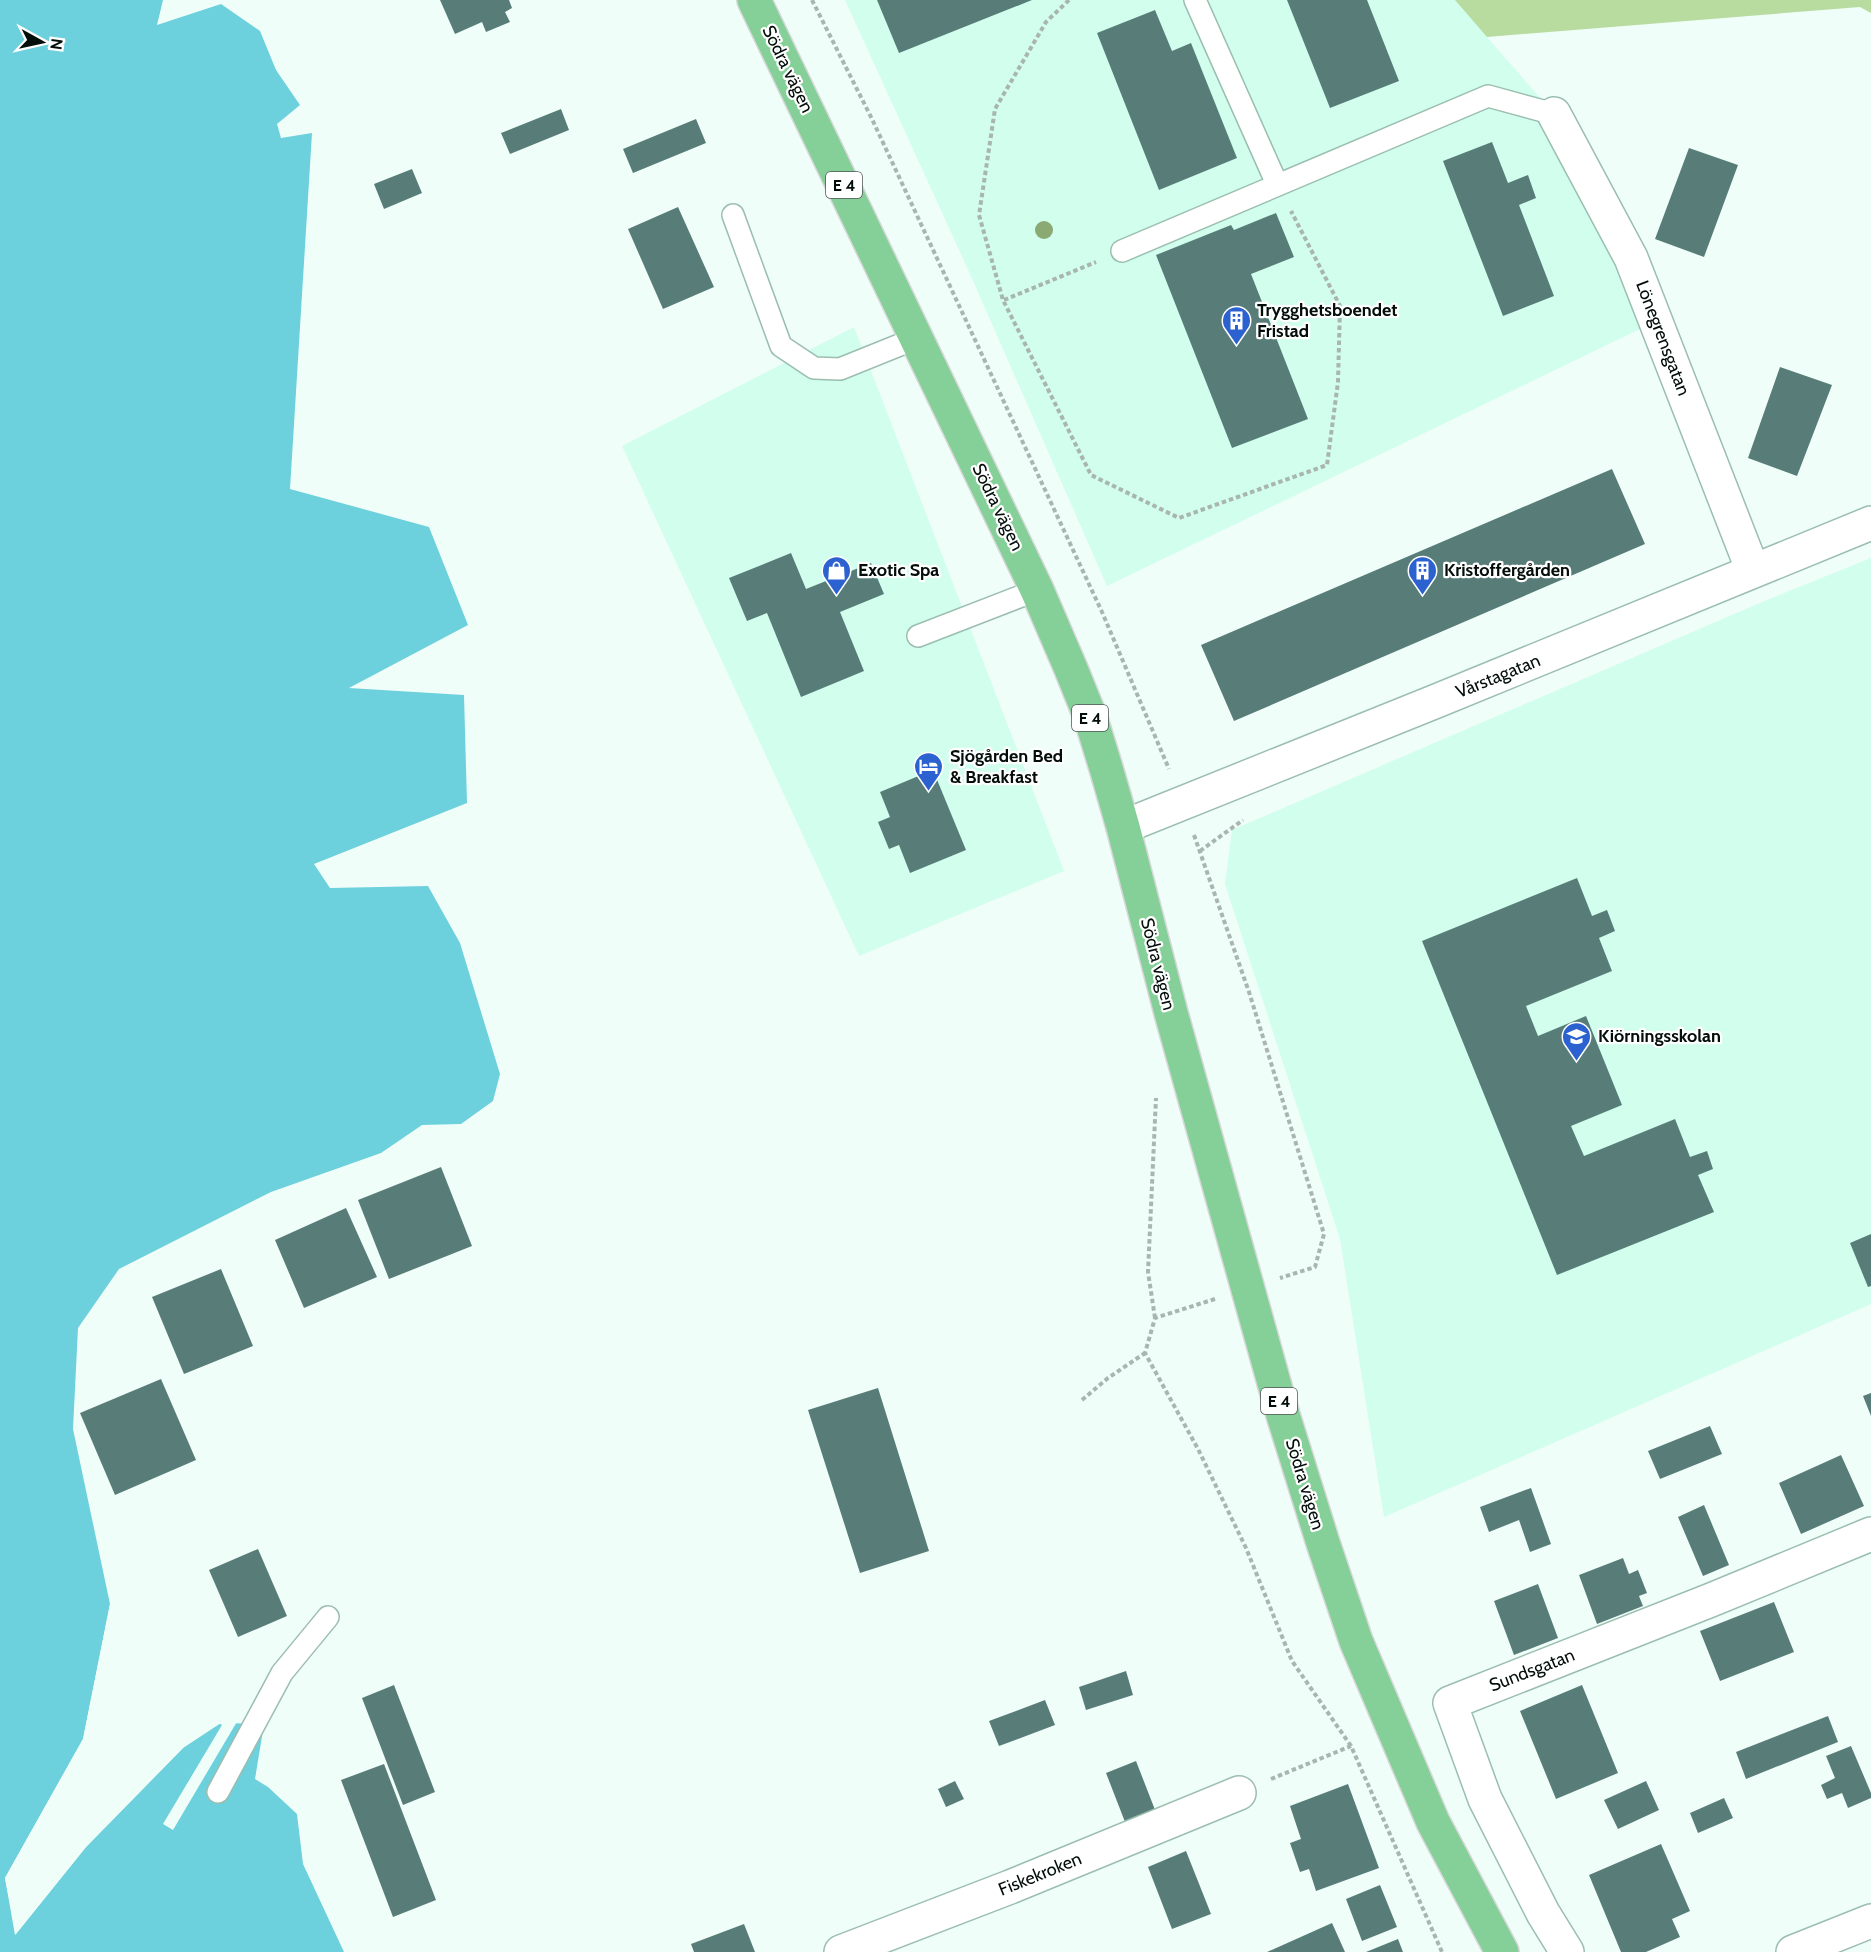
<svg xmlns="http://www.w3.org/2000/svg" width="1871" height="1952" font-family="Cabin,sans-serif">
<rect width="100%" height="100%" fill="#f0fef9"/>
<!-- built -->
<path fill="#d1feed" d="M845,0H1473L1487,37L1554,114L1640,329L1107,586L970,274Z
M854,327L1064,871L859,956L622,446Z
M1871,558V1304L1384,1517L1340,1239L1225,884L1232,830L1762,602Z"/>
<!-- green -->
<path fill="#b8dc9f" d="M1455,0H1871V13L1860,7L1487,37Z"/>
<!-- water -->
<path fill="#6dd0dd" d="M0,0H163L157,25L221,4L260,31L276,70L300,105L277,124L281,138L312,133L290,489L429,527L468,625L349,688L464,695L467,803L314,864L330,888L428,886L460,943L500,1074L493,1101L461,1124L422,1125L381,1153L271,1192L119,1269L78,1328L73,1429L110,1604L83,1739L5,1878L16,1934L86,1847L183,1748L221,1723L264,1724L255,1779L268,1787L297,1814L303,1864L344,1952H0Z"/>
<!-- pier -->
<path fill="#f0fef9" d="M110,1604L112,1608L86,1740L8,1879L17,1928L84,1845L182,1745L183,1748L86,1847L15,1935L5,1878L83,1739Z
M221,1720H238L173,1830L163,1824L222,1725L217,1722Z"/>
<!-- building -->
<path fill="#587d79" d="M440,0H509L512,8L505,12L510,22L486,32L482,22L455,34Z
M877,0H1032L899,53Z
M1287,0H1367L1399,81L1330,108Z
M1155,10L1172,51L1191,43L1237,158L1159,190L1097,33Z
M561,109L569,130L510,154L501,133Z
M696,119L706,143L633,173L623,149Z
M1492,142L1508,183L1528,175L1536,198L1519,205L1554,296L1503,316L1443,161Z
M1689,148L1738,165L1704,257L1655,239Z
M412,169L422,193L384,209L374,184Z
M678,207L714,287L663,309L628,229Z
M1276,213L1294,257L1251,274L1308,419L1232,448L1156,255L1231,225L1234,230Z
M1780,367L1832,385L1797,476L1748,458Z
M1612,469L1645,544L1234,721L1201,645Z
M791,553L806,589L871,563L884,594L840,612L864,671L801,697L767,613L747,621L729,578Z
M933,770L966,850L910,873L899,845L889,849L878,822L890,817L880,792Z
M1577,878L1592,916L1607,910L1615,931L1599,938L1612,971L1526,1006L1538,1036L1586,1016L1622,1105L1571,1126L1584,1156L1675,1119L1690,1157L1707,1151L1713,1169L1698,1175L1714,1212L1557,1275L1422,941Z
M441,1167L472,1246L389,1279L358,1200Z
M346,1208L377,1277L304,1308L275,1240Z
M1871,1234V1286L1868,1287L1850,1243Z
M221,1269L253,1346L184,1374L152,1297Z
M161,1379L196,1460L115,1495L80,1413Z
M878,1388L929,1551L860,1573L808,1410Z
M1871,1393V1416L1863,1396Z
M1710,1426L1722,1454L1660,1479L1648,1451Z
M1841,1455L1864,1506L1801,1534L1779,1483Z
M1531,1488L1551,1544L1530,1552L1519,1520L1489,1532L1480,1507Z
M1704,1505L1729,1565L1703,1576L1678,1517Z
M258,1549L287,1616L238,1637L209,1570Z
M1623,1558L1629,1574L1638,1570L1647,1593L1639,1596L1643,1606L1597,1624L1579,1575Z
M1538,1584L1558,1638L1514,1655L1494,1601Z
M1774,1602L1794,1652L1720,1681L1700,1631Z
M1126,1671L1133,1695L1086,1710L1079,1687Z
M394,1685L435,1792L403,1805L362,1698Z
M1582,1685L1618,1773L1556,1799L1520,1711Z
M1045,1700L1055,1725L999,1746L989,1721Z
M1828,1716L1838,1742L1746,1779L1736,1752Z
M1851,1746L1871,1793V1798L1848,1808L1842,1793L1827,1799L1821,1785L1835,1778L1826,1756Z
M1136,1761L1157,1815L1127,1827L1106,1773Z
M384,1764L436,1900L393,1917L341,1780Z
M955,1781L964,1799L946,1807L938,1789Z
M1646,1781L1659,1810L1618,1829L1604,1800Z
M1348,1784L1379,1868L1316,1891L1309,1869L1300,1872L1290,1843L1301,1839L1290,1806Z
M1724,1798L1733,1818L1698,1833L1690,1813Z
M1661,1844L1690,1911L1672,1919L1680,1937L1646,1952H1621L1589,1875Z
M1186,1851L1211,1914L1172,1929L1148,1867Z
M1380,1885L1397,1927L1362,1941L1346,1899Z
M1332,1923L1345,1952H1267Z
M744,1924L755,1952H694L691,1944Z
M1398,1939L1403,1952H1366Z"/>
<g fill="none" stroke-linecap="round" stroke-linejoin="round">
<defs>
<path id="lane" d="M1195,0L1277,184
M733,215L781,346L814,368L840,369L917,338
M1122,251L1488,96L1554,114
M918,636L1037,590
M218,1792L282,1673L328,1617"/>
<path id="street" d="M1554,114L1631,258L1753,571
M1123,827L1434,702L1871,523
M841,1952L1010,1887L1239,1793
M1567,1952L1543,1913L1485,1799L1450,1703L1711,1600L1871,1534
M1793,1952L1871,1921"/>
<path id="highway" d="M754,0L1037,590L1071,669L1090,716L1106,768L1123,827L1171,1013L1283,1415L1323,1543L1356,1641L1433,1822L1502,1952"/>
</defs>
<!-- lane casing -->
<use href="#lane" stroke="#9bbeb0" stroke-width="24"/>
<!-- street casing -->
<use href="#street" stroke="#9bbeb0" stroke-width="36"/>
<!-- highway casing -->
<use href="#highway" stroke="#d7d8d8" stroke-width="36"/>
<!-- path -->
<path stroke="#a8b5b0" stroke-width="4" stroke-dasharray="4.5 3" stroke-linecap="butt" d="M812,0L872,119L1102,612L1169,769
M1069,0L1046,22L995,109L979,215L1003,300L1091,475L1179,518L1327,465L1338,382L1340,306L1291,211
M1004,300L1096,262
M1194,835L1249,992L1324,1234L1315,1267L1280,1278
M1200,851L1243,820
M1215,1299L1155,1318L1145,1353L1198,1449L1246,1548L1292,1661L1351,1746L1442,1952
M1155,1318L1148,1272L1156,1098
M1082,1400L1108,1378L1145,1353
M1271,1779L1351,1746"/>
<!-- lane -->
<use href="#lane" stroke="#fff" stroke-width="21"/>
<!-- street -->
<use href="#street" stroke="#fff" stroke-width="33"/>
<!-- highway -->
<use href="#highway" stroke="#85cf98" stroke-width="33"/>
</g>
<!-- trees -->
<circle fill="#8ba972" cx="1044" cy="230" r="9"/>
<!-- icons -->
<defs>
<symbol id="building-pin" viewBox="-11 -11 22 30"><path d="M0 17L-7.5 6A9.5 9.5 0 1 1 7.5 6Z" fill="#2b62d0" stroke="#fff"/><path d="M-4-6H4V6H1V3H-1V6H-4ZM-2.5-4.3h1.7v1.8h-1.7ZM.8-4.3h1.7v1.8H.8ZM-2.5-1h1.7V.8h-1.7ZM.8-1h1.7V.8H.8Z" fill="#fff"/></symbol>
<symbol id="shop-pin" viewBox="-11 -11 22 30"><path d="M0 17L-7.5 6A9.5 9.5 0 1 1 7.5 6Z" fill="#2b62d0" stroke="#fff"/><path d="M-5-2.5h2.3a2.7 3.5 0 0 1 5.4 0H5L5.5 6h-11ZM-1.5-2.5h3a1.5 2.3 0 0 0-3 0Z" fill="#fff"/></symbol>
<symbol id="hotel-pin" viewBox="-11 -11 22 30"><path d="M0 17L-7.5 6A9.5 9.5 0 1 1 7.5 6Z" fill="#2b62d0" stroke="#fff"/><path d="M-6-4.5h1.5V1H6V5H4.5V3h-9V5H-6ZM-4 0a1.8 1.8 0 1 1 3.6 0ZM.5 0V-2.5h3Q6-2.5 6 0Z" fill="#fff"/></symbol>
<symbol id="school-pin" viewBox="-11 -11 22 30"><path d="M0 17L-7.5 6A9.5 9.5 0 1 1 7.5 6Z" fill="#2b62d0" stroke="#fff"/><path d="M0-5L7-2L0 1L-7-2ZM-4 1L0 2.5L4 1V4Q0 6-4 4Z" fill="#fff"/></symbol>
</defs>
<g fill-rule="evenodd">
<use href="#building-pin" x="1220" y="304" width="33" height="45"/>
<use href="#shop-pin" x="820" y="554" width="33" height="45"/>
<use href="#building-pin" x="1406" y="554" width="33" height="45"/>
<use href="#hotel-pin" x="912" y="750" width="33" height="45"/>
<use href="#school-pin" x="1560" y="1020" width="33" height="45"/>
</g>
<g text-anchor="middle" stroke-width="4.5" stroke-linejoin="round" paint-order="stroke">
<!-- shield labels -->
<g fill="#fff" stroke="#4f5654" stroke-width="1.5">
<rect x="826" y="172" width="36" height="26" rx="4.5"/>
<rect x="1072" y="705" width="36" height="26" rx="4.5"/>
<rect x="1261" y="1388" width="36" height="26" rx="4.5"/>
</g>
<g font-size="16" font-weight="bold" fill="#030e0a">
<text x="844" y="191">E 4</text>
<text x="1090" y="724">E 4</text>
<text x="1279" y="1407">E 4</text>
</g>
<!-- street labels -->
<g font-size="18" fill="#030e0a" stroke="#fff">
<text transform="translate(788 69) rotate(64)" y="6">Södra vägen</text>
<text transform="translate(1663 338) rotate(69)" y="6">Lönegrensgatan</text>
<text transform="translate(998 507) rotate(64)" y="6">Södra vägen</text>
<text transform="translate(1498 676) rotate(-22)" y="6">Vårstagatan</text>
<text transform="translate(1158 964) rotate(76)" y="6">Södra vägen</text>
<text transform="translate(1305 1484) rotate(73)" y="6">Södra vägen</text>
<text transform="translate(1532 1670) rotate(-21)" y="6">Sundsgatan</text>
<text transform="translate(1040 1874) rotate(-22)" y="6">Fiskekroken</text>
</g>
<!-- poi labels -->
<g font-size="18" font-weight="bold" fill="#030e0a" stroke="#fff" text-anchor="start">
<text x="1257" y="316">Trygghetsboendet<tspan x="1257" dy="21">Fristad</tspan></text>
<text x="858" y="576">Exotic Spa</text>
<text x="1444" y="576">Kristoffergården</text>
<text x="950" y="762">Sjögården Bed<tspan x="950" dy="21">&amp; Breakfast</tspan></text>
<text x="1598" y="1042">Kiörningsskolan</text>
</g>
</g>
<!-- north arrow -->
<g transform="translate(42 42) rotate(98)" stroke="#ffffff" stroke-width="4.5" paint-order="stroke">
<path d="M0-4.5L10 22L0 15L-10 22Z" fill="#030e0a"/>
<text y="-9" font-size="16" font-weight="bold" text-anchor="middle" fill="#030e0a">N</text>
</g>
</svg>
